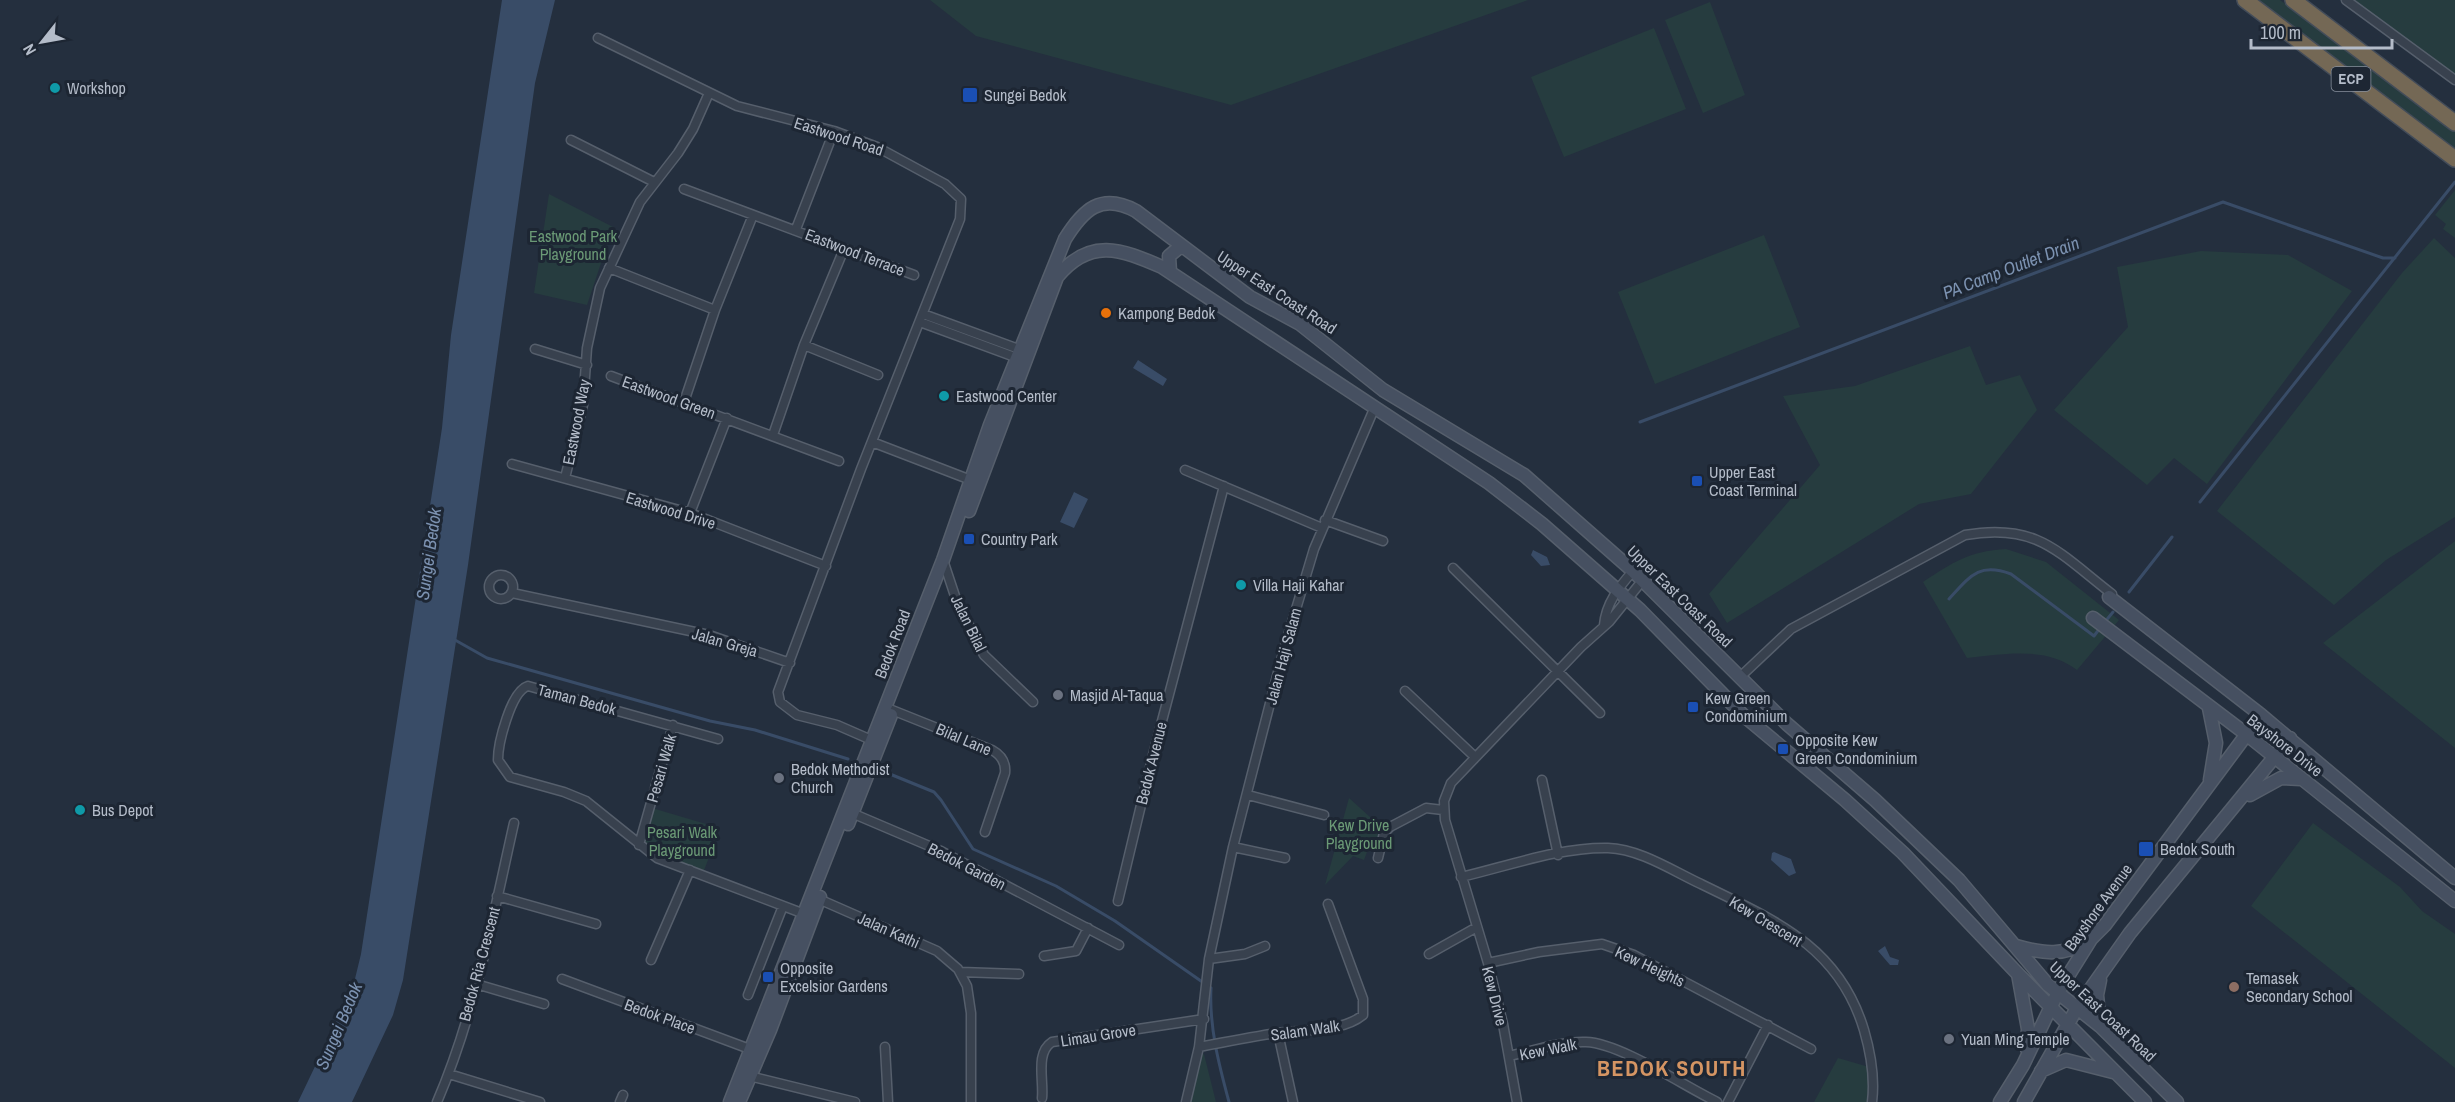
<svg xmlns="http://www.w3.org/2000/svg" width="2455" height="1102" font-family="'Archivo Narrow',sans-serif">
<rect width="100%" height="100%" fill="#242f3e"/>
<!-- green -->
<path fill="#263c3f" d="M930,0H1528L1231,105L976,36Z
M2256,0H2280L2455,131V159Z
M2349,0H2455V76Z
M1710,2L1745,95L1703,113L1665,20Z
M1654,28L1686,109L1564,157L1531,77Z
M2455,190V238L2443,229L2446,224L2435,215Z
M549,194L613,227L587,305L534,293Z
M1764,235L1800,327L1655,384L1618,292Z
M2434,238L2455,258V517L2386,560L2334,605L2217,511L2402,273Z
M2201,251L2288,255L2352,291L2207,484L2174,458L2147,485L2054,410L2128,327L2117,267Z
M1970,346L1986,385L2020,375L2037,410L1971,494L1919,504L1727,623L1709,594L1820,465L1783,396L1855,386Z
M2455,541V748L2323,643Z
M2006,549L2046,562L2119,620L2077,670C2047,646 2004,654 1967,658L1923,582C1953,562 1970,551 2006,549Z
M1349,798L1381,827L1375,850L1367,852L1364,860L1353,856L1325,885Z
M652,808L706,824L705,833L718,834L703,873L659,856L641,844Z
M2313,823L2400,887L2422,911L2455,934V1068L2251,906Z
M1204,1054L1216,1102H1188L1199,1055Z
M1838,1058L1869,1067V1102H1814Z"/>
<!-- water -->
<path fill="#394c67" d="M502,0H555L535,83L468,565L403,980L393,1015L352,1102H298L353,987L361,954L442,428L451,335Z
M1138,360L1167,379L1163,386L1133,368Z
M1074,492L1088,499L1074,528L1060,522Z
M1533,550L1547,557L1550,565L1541,566L1531,555Z
M1774,852L1791,859L1796,873L1789,876L1771,860L1772,853Z
M1885,946L1890,957L1899,960L1898,965H1890L1878,951Z"/>
<g fill="none" stroke-linecap="round" stroke-linejoin="round">
<!-- stream -->
<path stroke="#394c67" stroke-width="3" d="M1640,422L2223,202L2383,258H2395
M2200,502L2455,182
M2129,592L2172,537
M1949,599C1970,576 1979,562 2011,574L2094,636L2100,628
M2104,623L2113,612
M455,640L487,658L710,721L755,730L848,759
M880,770L934,792L941,800L973,849L1056,886L1115,921L1211,988C1209,1027 1219,1065 1229,1102"/>
<defs>
<path id="street" d="M2346,0L2455,80
M598,38L737,106L834,131L877,147L945,184L961,199L960,219L861,469L778,692L780,702L797,715L837,725L876,742
M571,140L654,182
M684,189L914,275
M796,229L834,131
M609,268L715,310
M923,314L1024,351
M920,322L1020,359
M804,345L878,375
M535,349L587,365
M611,376L839,461
M684,402L715,310L753,215
M773,435L804,345L844,249
M872,442L976,482
M512,464L690,513L826,566
M1185,470L1322,528
M565,478L583,405L587,348L600,288L640,202L678,153L693,129L709,93
M690,513L727,418
M1325,520L1383,541
M943,560L956,599L984,655L1033,702
M1453,568L1600,713
M489 587a12 12 0 1 1 24 0a12 12 0 1 1-24 0Z
M512,593L709,635L790,663
M1604,625C1606,603 1619,587 1633,571
M1740,677L1791,629L1965,535C2037,522 2059,553 2112,594
M1405,691L1475,757
M887,708L992,750C1001,755 1006,763 1005,773L985,832
M718,739L528,686C511,691 498,743 498,760L510,777L564,792L586,801L657,858L807,915
M1542,780L1558,855
M1248,795L1324,815
M847,811L941,851L1119,945
M639,845L673,725
M1233,847L1285,858
M1378,858L1384,833L1390,827L1426,808L1443,810
M1461,877C1508,866 1560,847 1608,848C1640,849 1673,871 1701,884C1774,920 1839,946 1864,1030C1871,1054 1875,1078 1872,1102
M497,896L596,924
M814,897L937,951L958,969L967,986L971,1013V1102
M1118,901L1153,755L1224,486
M1429,954L1477,927
M1044,956L1076,951L1088,928
M1209,959L1245,954L1265,946
M651,960L690,870
M1488,963L1539,952L1602,944L1634,955L1811,1049
M961,972L1019,974
M562,979L755,1051
M476,984L544,1004
M748,995L783,906
M1278,1033L1293,1102
M885,1047L888,1102
M1199,1047C1225,1042 1251,1037 1277,1033C1304,1029 1341,1033 1363,1015V999L1328,904
M1509,1056C1533,1051 1561,1041 1586,1042C1620,1043 1684,1086 1717,1102
M449,1074L540,1102
M745,1075L855,1102
M1042,1098C1044,1080 1035,1053 1052,1042L1204,1019
M437,1102C475,1014 493,916 514,823
M620,1102L623,1095
M1186,1102L1199,1047L1209,959L1233,847L1284,649L1314,549L1374,409
M1517,1102L1503,1024L1488,963L1445,820L1444,801L1451,783L1581,647L1609,622L1642,581
M1728,1102L1768,1025"/>
<path id="secondary" d="M1170,272L1169,256L1181,246
M969,511L1057,277C1090,237 1121,249 1162,267L1489,483L1542,524L1640,610L1743,715L1845,800L1903,853L2018,974L2145,1102
M2109,597L2261,715L2455,878
M2093,618L2246,734L2455,901
M2209,708L2216,743L2210,780
M2250,795L2281,778L2301,779
M848,824L891,715
M2016,946C2044,954 2064,956 2089,941
M2018,974L2028,1029L2027,1049
M2100,980L2097,995L2100,1026
M2041,1071L2066,1060L2113,1072
M730,1102L943,560L990,425L1065,239C1083,210 1101,192 1136,211L1250,297L1300,324L1383,390L1524,475L1633,571L1787,724L1875,800L1959,880L2048,985L2100,1026L2177,1102
M739,1102L770,1030L820,897
M2000,1102L2023,1065L2058,992L2091,939L2105,925L2261,715
M2024,1102L2077,1008L2130,933L2290,738"/>
<path id="highway" d="M2245,0L2455,159
M2293,0L2455,123"/>
</defs>
<!-- street casing -->
<use href="#street" stroke="#565f6c" stroke-width="11"/>
<!-- secondary casing -->
<use href="#secondary" stroke="#565f6c" stroke-width="15"/>
<!-- highway casing -->
<use href="#highway" stroke="#434c59" stroke-width="18"/>
<!-- street -->
<use href="#street" stroke="#38414e" stroke-width="8"/>
<!-- secondary -->
<use href="#secondary" stroke="#465061" stroke-width="12"/>
<!-- highway -->
<use href="#highway" stroke="#746855" stroke-width="15"/>
</g>
<!-- markers -->
<g fill="#0f9aa8" stroke="#1d2633" stroke-width="2">
<circle cx="55" cy="88" r="6"/>
<circle cx="944" cy="396" r="6"/>
<circle cx="1241" cy="585" r="6"/>
<circle cx="80" cy="810" r="6"/>
</g>
<g fill="#1a4fb4" stroke="#1d2633" stroke-width="2">
<rect x="962" y="87" width="16" height="16" rx="3"/>
<rect x="1691" y="475" width="12" height="12" rx="3"/>
<rect x="963" y="533" width="12" height="12" rx="3"/>
<rect x="1687" y="701" width="12" height="12" rx="3"/>
<rect x="1777" y="743" width="12" height="12" rx="3"/>
<rect x="2138" y="841" width="16" height="16" rx="3"/>
<rect x="762" y="971" width="12" height="12" rx="3"/>
</g>
<circle fill="#e8710a" stroke="#1d2633" stroke-width="2" cx="1106" cy="313" r="6"/>
<g fill="#6b7280" stroke="#1d2633" stroke-width="2">
<circle cx="1058" cy="695" r="6"/>
<circle cx="779" cy="778" r="6"/>
<circle cx="1949" cy="1039" r="6"/>
</g>
<circle fill="#8d6e63" stroke="#1d2633" stroke-width="2" cx="2234" cy="987" r="6"/>
<g text-anchor="middle" stroke-width="6" stroke-linejoin="round" paint-order="stroke">
<!-- shield labels -->
<rect fill="#1d2633" stroke="#878f9c" stroke-width="1.5" x="2331.5" y="67" width="39" height="24" rx="4.5"/>
<g font-size="15" font-weight="bold" fill="#b4bcc9">
<text x="2351" y="84">ECP</text>
</g>
<!-- poi labels -->
<g font-size="16" fill="#b4bcc9" stroke="#1d2633" text-anchor="start">
<text x="67" y="94">Workshop</text>
<text x="984" y="101">Sungei Bedok</text>
<text x="1118" y="319">Kampong Bedok</text>
<text x="956" y="402">Eastwood Center</text>
<text x="1709" y="478">Upper East<tspan x="1709" dy="18">Coast Terminal</tspan></text>
<text x="981" y="545">Country Park</text>
<text x="1253" y="591">Villa Haji Kahar</text>
<text x="1070" y="701">Masjid Al-Taqua</text>
<text x="1705" y="704">Kew Green<tspan x="1705" dy="18">Condominium</tspan></text>
<text x="1795" y="746">Opposite Kew<tspan x="1795" dy="18">Green Condominium</tspan></text>
<text x="791" y="775">Bedok Methodist<tspan x="791" dy="18">Church</tspan></text>
<text x="92" y="816">Bus Depot</text>
<text x="2160" y="855">Bedok South</text>
<text x="780" y="974">Opposite<tspan x="780" dy="18">Excelsior Gardens</tspan></text>
<text x="2246" y="984">Temasek<tspan x="2246" dy="18">Secondary School</tspan></text>
<text x="1961" y="1045">Yuan Ming Temple</text>
</g>
<!-- street labels -->
<g font-size="16" fill="#b4bcc9" stroke="#1d2633">
<text transform="translate(839 136) rotate(18)" y="6">Eastwood Road</text>
<text transform="translate(855 252) rotate(21)" y="6">Eastwood Terrace</text>
<text transform="translate(1277 292) rotate(33)" y="6">Upper East Coast Road</text>
<text transform="translate(669 397) rotate(20)" y="6">Eastwood Green</text>
<text transform="translate(576 422) rotate(-79)" y="6">Eastwood Way</text>
<text transform="translate(671 510) rotate(17)" y="6">Eastwood Drive</text>
<text transform="translate(1680 596) rotate(44)" y="6">Upper East Coast Road</text>
<text transform="translate(969 623) rotate(64)" y="6">Jalan Bilal</text>
<text transform="translate(725 642) rotate(16)" y="6">Jalan Greja</text>
<text transform="translate(892 644) rotate(-69)" y="6">Bedok Road</text>
<text transform="translate(1283 656) rotate(-75)" y="6">Jalan Haji Salam</text>
<text transform="translate(577 699) rotate(15)" y="6">Taman Bedok</text>
<text transform="translate(964 739) rotate(23)" y="6">Bilal Lane</text>
<text transform="translate(2285 745) rotate(38)" y="6">Bayshore Drive</text>
<text transform="translate(1151 763) rotate(-76)" y="6">Bedok Avenue</text>
<text transform="translate(661 768) rotate(-74)" y="6">Pesari Walk</text>
<text transform="translate(967 866) rotate(27)" y="6">Bedok Garden</text>
<text transform="translate(2098 907) rotate(-54)" y="6">Bayshore Avenue</text>
<text transform="translate(1766 921) rotate(31)" y="6">Kew Crescent</text>
<text transform="translate(889 930) rotate(24)" y="6">Jalan Kathi</text>
<text transform="translate(479 964) rotate(-75)" y="6">Bedok Ria Crescent</text>
<text transform="translate(1650 966) rotate(25)" y="6">Kew Heights</text>
<text transform="translate(1495 996) rotate(76)" y="6">Kew Drive</text>
<text transform="translate(2103 1011) rotate(43)" y="6">Upper East Coast Road</text>
<text transform="translate(660 1016) rotate(20)" y="6">Bedok Place</text>
<text transform="translate(1305 1030) rotate(-8)" y="6">Salam Walk</text>
<text transform="translate(1098 1035) rotate(-9)" y="6">Limau Grove</text>
<text transform="translate(1548 1049) rotate(-11)" y="6">Kew Walk</text>
</g>
<!-- park labels -->
<g font-size="16" fill="#6b9a76" stroke="#1d2633">
<text x="573" y="242">Eastwood Park<tspan x="573" dy="18">Playground</tspan></text>
<text x="1359" y="831">Kew Drive<tspan x="1359" dy="18">Playground</tspan></text>
<text x="682" y="838">Pesari Walk<tspan x="682" dy="18">Playground</tspan></text>
</g>
<!-- water labels -->
<g font-size="18" font-style="italic" fill="#7c92b1" stroke="#1d2633">
<text transform="translate(2011 268) rotate(-21)" y="6">PA Camp Outlet Drain</text>
<text transform="translate(429 554) rotate(-82)" y="6">Sungei Bedok</text>
<text transform="translate(339 1026) rotate(-67)" y="6">Sungei Bedok</text>
</g>
<!-- district labels -->
<g font-size="22" font-weight="bold" letter-spacing="1.5" fill="#d59563" stroke="#1d2633">
<text x="1672" y="1076">BEDOK SOUTH</text>
</g>
</g>
<!-- north arrow -->
<g transform="translate(42 42) rotate(239)" stroke="#1d2633" stroke-width="4.5" paint-order="stroke">
<path d="M0-4.5L10 22L0 15L-10 22Z" fill="#b4bcc9"/>
<text y="-9" font-size="16" font-weight="bold" text-anchor="middle" fill="#b4bcc9">N</text>
</g>
<!-- scale -->
<path d="M2251 39v9h141v-9" fill="none" stroke="#b4bcc9" stroke-width="3"/>
<text x="2260" y="39" font-size="18" fill="#b4bcc9" stroke="#1d2633" stroke-width="4.5" paint-order="stroke">100 m</text>
</svg>
